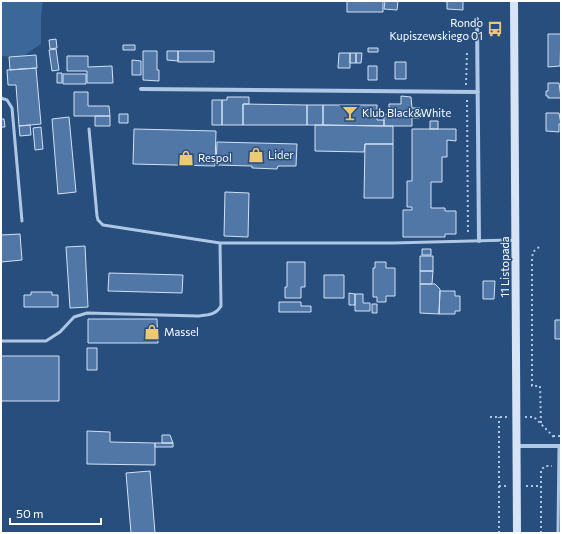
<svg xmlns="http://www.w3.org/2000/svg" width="562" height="534" font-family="Commissioner,sans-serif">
<rect width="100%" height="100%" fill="#284e7e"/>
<!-- green -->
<path fill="#3c679b" d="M1,1H43L41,16V44L22,57L1,56Z"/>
<!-- building -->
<path fill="#5177a7" stroke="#d1e1f4" d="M347,1H383V12H347Z
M385,1H398L397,10L384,9Z
M442,1H463V10L447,9V2Z
M548,34H561L560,66L548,67Z
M56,39L57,48L50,49L49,40Z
M123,45H135V50H123Z
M368,48H378V52H368Z
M56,49L59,70L52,71L49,50Z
M143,51H157V70H159V81L143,80Z
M167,51H178V61L167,60Z
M178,51H214V62H178Z
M339,53H350V68H338Z
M350,53H356V63H350Z
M356,53H362L361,63H356Z
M36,55L37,68L10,70L9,57Z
M67,56H88V67L112,66L113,83H87V71H67Z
M132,60L141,61V75H132Z
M395,62H406V79H395Z
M368,66H377V80H368Z
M36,68L41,124L19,126L16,85H8L7,70Z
M57,73H62V83H57Z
M63,74H86V84H63Z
M548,83H559L561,98H548V96H546V91H548Z
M74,92H88V106H109L110,116H74Z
M401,96L411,97L412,108H420L419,118H412V126H384V114L389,115V104H401Z
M227,97H249V104H243V125H222V100H227Z
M212,100H222V125H212Z
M243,104L307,105V125H243Z
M307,105H323V125H307Z
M323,105H377V120H384V126L323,125Z
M546,113H559L561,124H559V132L546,131Z
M119,114H128V123H119Z
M95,116H110V126H95Z
M69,117L76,192L58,194L52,119Z
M1,119H4L5,127H1Z
M430,121H438V129H430Z
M30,125L31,135L20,136L19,126Z
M315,125L393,126V144H365L364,152L315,151Z
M41,127L43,149L35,150L33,128Z
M134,129L216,131L215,166L133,164Z
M412,129H456V141L447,140V157H442V182H431V208H445V211H456V234H445V237H403V210H412V207H407V181H412Z
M217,142L297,144L296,166H278L277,169L252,168V166L216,165Z
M365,144H393V198H364Z
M225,192L249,193L248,237L224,236Z
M20,234L22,260L1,262V235Z
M85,246L88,307L70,308L66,247Z
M422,249H431V255H422Z
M420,256H433V271H420Z
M287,262H305V287H301V298H285V287H287Z
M375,262H386V268H395V296H386V302H377V297H373V268H375Z
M420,271H433L432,284H420Z
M109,273L183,275L182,293L108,291Z
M324,275H344V298H324Z
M483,281H495L494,299H483Z
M420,284H435L440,289L439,314L420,313Z
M440,291H455V296H460V311H455V314H439Z
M31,292H52V295H58V307H24V295H31Z
M349,293L355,294V305H349Z
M355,294H363V303H370V311H355Z
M279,302H301V306H311V312H279Z
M372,304H377V313H372Z
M88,319H157L158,343H88Z
M555,320H561V339H555Z
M87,348H97V370H87Z
M1,356H59V401H1Z
M87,431L110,432V442L155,443V465L87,464Z
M162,435H170L173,443H162Z
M155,443H173V447H155Z
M150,471L155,533H131L126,473Z"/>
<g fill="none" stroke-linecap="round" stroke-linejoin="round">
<!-- path -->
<path stroke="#aec7e5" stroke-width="2" stroke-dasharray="2 3" stroke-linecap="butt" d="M466,85L467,52
M467,100L468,235
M539,247L533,252L532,258V386H540L541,424
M490,417H507
M525,417H534L553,436V438
M553,436H561
M499,486H508
M526,486H541
M499,533V417
M541,533V470L545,466H552"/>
<!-- service -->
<path stroke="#aec7e5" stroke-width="3" d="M1,98L7,100L12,108L22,221
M89,129L97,216L98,220L103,225L220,243H393L515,240
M1,341H46L60,332L74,317L87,313L198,316C207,315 216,315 221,306L220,243
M558,533L559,446"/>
<!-- minor -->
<path stroke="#aec7e5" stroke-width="4" d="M477,19L479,241
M141,89L478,92
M517,446H561"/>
<!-- secondary -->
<path stroke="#d7e4f5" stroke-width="8" d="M514,1L517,533"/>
</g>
<!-- icons -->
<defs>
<symbol id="bus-bare" viewBox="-9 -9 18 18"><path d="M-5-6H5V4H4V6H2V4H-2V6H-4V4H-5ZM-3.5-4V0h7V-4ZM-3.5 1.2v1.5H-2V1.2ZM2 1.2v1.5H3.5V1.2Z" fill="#ecca75" stroke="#284e7e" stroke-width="2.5" paint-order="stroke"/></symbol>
<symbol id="bar-bare" viewBox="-9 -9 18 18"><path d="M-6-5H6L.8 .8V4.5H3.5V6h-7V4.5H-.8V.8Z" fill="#ecca75" stroke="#284e7e" stroke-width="2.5" paint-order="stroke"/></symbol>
<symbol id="shop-bare" viewBox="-9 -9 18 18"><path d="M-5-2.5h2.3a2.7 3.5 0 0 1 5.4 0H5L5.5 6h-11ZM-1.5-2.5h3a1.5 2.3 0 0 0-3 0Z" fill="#ecca75" stroke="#284e7e" stroke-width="2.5" paint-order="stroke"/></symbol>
</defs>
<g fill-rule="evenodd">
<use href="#bus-bare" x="484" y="18" width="22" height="22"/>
<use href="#bar-bare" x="339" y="102" width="22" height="22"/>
<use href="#shop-bare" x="245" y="144" width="22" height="22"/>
<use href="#shop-bare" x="175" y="147" width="22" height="22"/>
<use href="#shop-bare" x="141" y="321" width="22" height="22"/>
</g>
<g text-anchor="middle" stroke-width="3" stroke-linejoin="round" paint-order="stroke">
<!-- poi labels -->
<g font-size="11" fill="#fff" stroke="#284e7e" text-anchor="start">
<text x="483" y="27" text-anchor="end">Rondo<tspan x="483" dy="13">Kupiszewskiego 01</tspan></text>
<text x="362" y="117">Klub Black&amp;White</text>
<text x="268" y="159">Lider</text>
<text x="198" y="162">Respol</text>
<text x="164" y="336">Massel</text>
</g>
<!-- street labels -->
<g font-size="11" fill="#fff" stroke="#284e7e">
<text transform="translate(505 267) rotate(-90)" y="4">11 Listopada</text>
</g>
</g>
<!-- border -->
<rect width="562" height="534" fill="none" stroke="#ffffff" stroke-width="4"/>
<!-- scale -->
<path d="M10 518v6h91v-6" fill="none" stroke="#ffffff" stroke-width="2"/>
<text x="16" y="518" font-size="12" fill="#ffffff" stroke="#284e7e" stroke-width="3" paint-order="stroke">50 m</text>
</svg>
